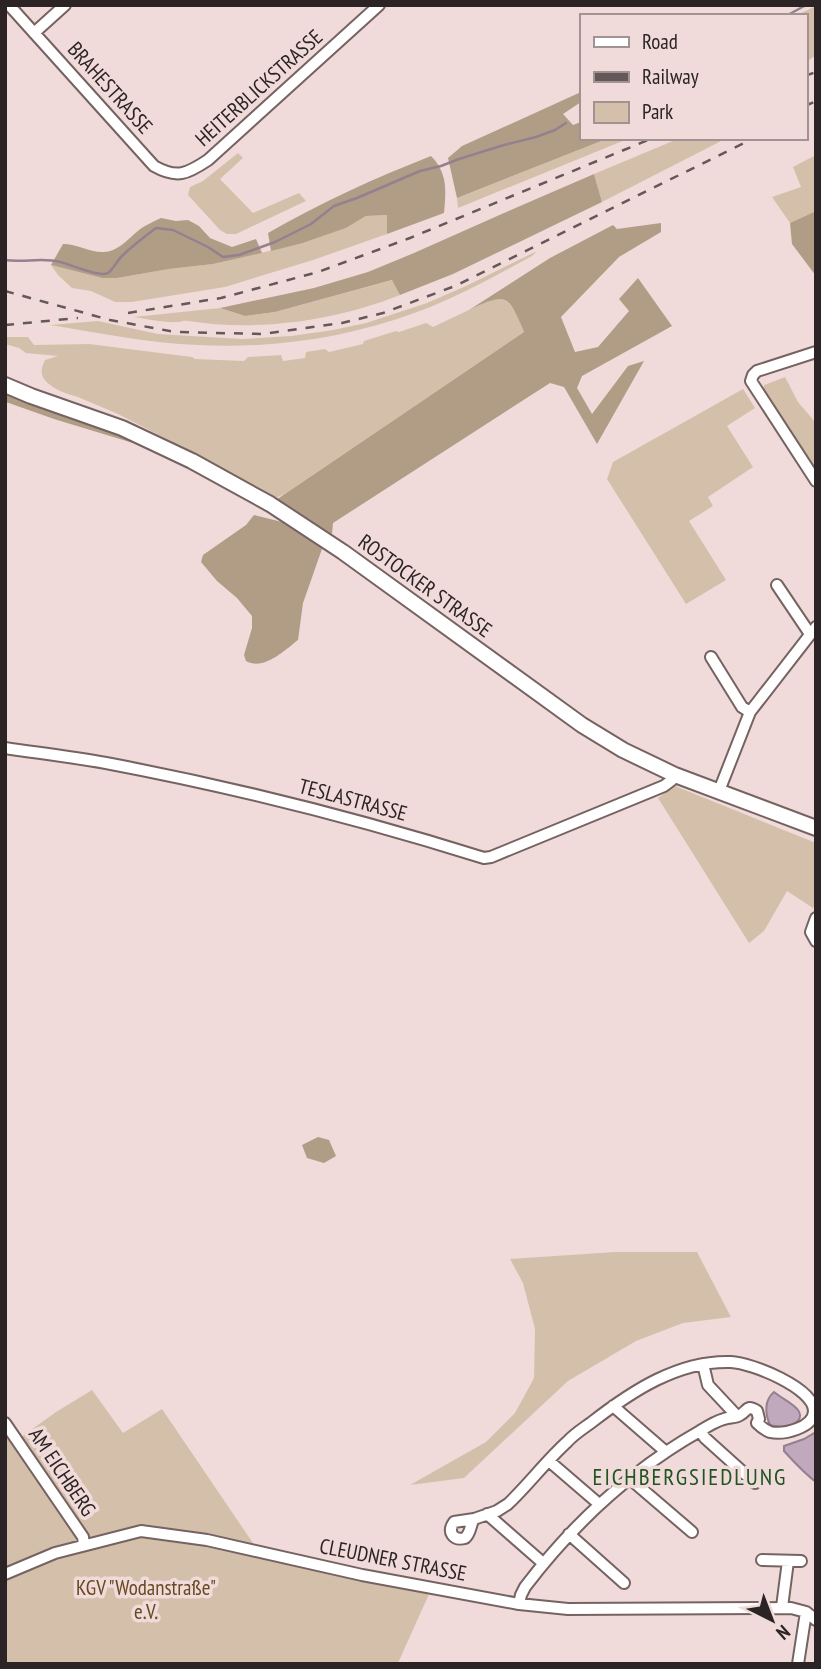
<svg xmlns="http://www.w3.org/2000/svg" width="821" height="1669" font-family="'PT Sans Narrow',sans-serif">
<rect width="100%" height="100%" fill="#f0dbda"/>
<!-- green -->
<path fill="#d4c0aa" d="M816,6V55L805,63V16H795Z
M609,138H630L458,208L457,198Z
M680,138H727L602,202L594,174Z
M238,153L243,158L220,179L253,213L299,193L306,201L236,234H227L220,230L188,195L190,187L203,181Z
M816,155V211L790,223L772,197L801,187L793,167Z
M387,215V234L313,260L225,287L132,302H115L91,291L72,288L58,275L51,265L102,278H117L169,269L213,264L303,243L346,228L366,216Z
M537,251L532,256C495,276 458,297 417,312C347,338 272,349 198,345C148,343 99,333 50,325L98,321L158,334L242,339L291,336L333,330L366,323L427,303L468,285Z
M393,280L400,295C335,321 257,332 188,321C180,320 184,322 177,322C164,323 148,319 134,317L220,308L245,316L275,312Z
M500,298C515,303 518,319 524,332L286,493L276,498L265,494C217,466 168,439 118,414C105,408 91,403 78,397C68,394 57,391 49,384C40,377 40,370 45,360L58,356L26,353L19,348L5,344V337H28L34,345L89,344L192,357L195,359L244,361L248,357L281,355L283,361L305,358L306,352L325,349L329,352L363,344L364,341L396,331L399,332L426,323L433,327L490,300Z
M785,377L798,402L816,423V468L764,390V385L767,384Z
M743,389L755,408L727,426L753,467L708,497L713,506L689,521L726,580L686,604L607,479L613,462Z
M675,786L816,843V902L813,908L787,891L764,931L749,943L658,798Z
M615,1252H697L731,1317L683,1323L636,1341L568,1381L464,1478L410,1485L486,1442L515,1413L534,1378L535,1329L523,1283L510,1259Z
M92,1390L123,1433L162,1409L255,1546L141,1531L83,1542L17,1440L56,1412Z
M5,1427L77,1536V1539L74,1543L5,1571Z
M143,1535L191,1541L430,1592L398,1663L5,1664V1576L91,1546Z"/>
<!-- forest -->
<path fill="#b19c86" d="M581,92V102L563,114L573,125L581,122V138H609L457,198L448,158L462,146Z
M431,156C448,173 446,191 444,213L387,234V215L366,216L346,228L303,243L271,251L268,233C320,203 375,178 431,156Z
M594,174L602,202L453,274L400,295L392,280L275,312L245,316L220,308L314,288L368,272L414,253L504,213Z
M816,211V276L792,244L790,223Z
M161,218L176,221L188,220L199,226L210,238L232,247L256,239L262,253L213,264L169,269L117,278H102L51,265L63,244C77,244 89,252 102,252C120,253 131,234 145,226C150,223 155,221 161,218Z
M661,223V232L619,257L561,317L575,352L598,347L629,311L619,299L638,278L672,326L582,376L577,388L592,414L628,366L644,361L597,444L564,387L550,383L333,523L332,534L270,504L524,332C508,294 507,292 469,310L550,258L613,225L617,229Z
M5,390L130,437L133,443L54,419L6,402Z
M254,515L294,525L323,546L303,603L298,640C285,650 264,671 246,661L244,655L252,628V616L237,598L217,581L201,562L203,555L246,525Z
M318,1137L329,1140L336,1156L324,1163L307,1158L302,1145Z"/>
<!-- water -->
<path fill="#c0a8bd" stroke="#94808f" stroke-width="2" d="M774,1392C781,1398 793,1403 798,1410C808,1425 779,1429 770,1425C765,1414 764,1400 774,1392Z
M816,1432V1482C804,1473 794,1462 784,1451V1446L804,1439Z"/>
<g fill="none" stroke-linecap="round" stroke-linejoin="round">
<!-- stream -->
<path stroke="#94808f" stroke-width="2.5" d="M786,16L806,5
M5,260C23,263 42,257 60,262C70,264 100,278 108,273C113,269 117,261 122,256C132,246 144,237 156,228L173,230L208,247L223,257L239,255L275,242L311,224L334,206L357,198L420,171L441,166L459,159L504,145L536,137L555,130L566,123"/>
<defs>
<path id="minor" d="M9,5L154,166C177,179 187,174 208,160L379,5
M34,33L65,5
M816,352L757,371L753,375L751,381L816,481
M777,585L810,634
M711,657L742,707L750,712
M5,748C39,753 72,757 106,763C233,787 360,819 484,858L491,857L664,786L672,780L675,775
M719,791L750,712L816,627
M816,918L811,932L816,941
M703,1364L708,1385L737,1416
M613,1406L666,1452
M5,1423L83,1537L84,1545
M700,1431L705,1438L755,1483
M549,1461L599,1504
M629,1478L692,1532
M487,1514L543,1563
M474,1519C470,1525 471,1533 465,1538C453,1541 447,1532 454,1522L474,1519L497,1511L508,1504C529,1484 546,1461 567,1442C574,1434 584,1428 592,1422C632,1391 679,1360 731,1362C752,1363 814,1388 814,1411C814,1428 783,1435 770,1432C765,1430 761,1427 757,1423
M569,1534L624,1583
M762,1560L801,1561
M5,1574L55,1553L141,1531L207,1540L362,1575L519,1604L568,1609L791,1608L806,1612L816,1620
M519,1604L521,1595L525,1587C573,1524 631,1470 700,1431C708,1426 716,1421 724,1419C729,1417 736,1418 740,1415C748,1411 746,1404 757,1411L759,1419L757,1423
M782,1607L788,1561
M798,1664L806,1612"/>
<path id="major" d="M5,385L31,396L122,428L156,444L192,461L270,504L343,552L582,725L623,750L675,775L816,828"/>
</defs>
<!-- minor casing -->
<use href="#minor" stroke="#756362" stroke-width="14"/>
<!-- major casing -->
<use href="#major" stroke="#756362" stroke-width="18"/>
<!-- minor -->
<use href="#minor" stroke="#fff" stroke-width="10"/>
<!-- major -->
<use href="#major" stroke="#fff" stroke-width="14"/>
<!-- rail -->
<path stroke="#645858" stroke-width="2.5" stroke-dasharray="9 9" stroke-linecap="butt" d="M805,76L816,72
M805,106L816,101
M5,291L110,320L175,332L263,334L342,323L383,313L455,286L754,138
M128,313L221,298L318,272L410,238L653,138
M5,325L78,318"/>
</g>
<g text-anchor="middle" stroke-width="7" stroke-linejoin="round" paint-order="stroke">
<!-- street labels -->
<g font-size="21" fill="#2c2424" stroke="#f0dbda">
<text transform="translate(110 88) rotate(48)" y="7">BRAHESTRASSE</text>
<text transform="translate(259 88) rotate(-42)" y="7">HEITERBLICKSTRASSE</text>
<text transform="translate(425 586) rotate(36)" y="7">ROSTOCKER STRASSE</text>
<text transform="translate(353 800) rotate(15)" y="7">TESLASTRASSE</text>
<text transform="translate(62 1472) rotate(56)" y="7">AM EICHBERG</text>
<text transform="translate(393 1560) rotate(11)" y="7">CLEUDNER STRASSE</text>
</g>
<!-- park labels -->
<g font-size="21" fill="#684820" stroke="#f0dbda">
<text x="146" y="1595">KGV "Wodanstraße"<tspan x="146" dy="24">e.V.</tspan></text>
</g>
<!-- neighbourhood labels -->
<g font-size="23" letter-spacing="2" fill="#205521" stroke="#f0dbda">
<text x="690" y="1485">EICHBERGSIEDLUNG</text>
</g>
</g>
<!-- border -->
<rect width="821" height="1669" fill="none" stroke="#2c2424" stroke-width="14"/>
<!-- legend -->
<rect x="580" y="14" width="228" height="126" fill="#f0dbda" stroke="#a29291" stroke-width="2"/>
<rect x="594" y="37" width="35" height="10" fill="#ffffff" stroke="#a29291" stroke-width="2"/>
<text x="642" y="49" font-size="21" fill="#2c2424">Road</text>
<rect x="594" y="72" width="35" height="10" fill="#645858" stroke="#a29291" stroke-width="2"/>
<text x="642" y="84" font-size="21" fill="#2c2424">Railway</text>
<rect x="594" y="102" width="35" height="21" fill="#d4c0aa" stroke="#a29291" stroke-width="2"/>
<text x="642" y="119" font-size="21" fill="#2c2424">Park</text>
<!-- north arrow -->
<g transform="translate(772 1620) rotate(138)" stroke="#f0dbda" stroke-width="5" paint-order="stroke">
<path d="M0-5L12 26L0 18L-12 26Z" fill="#2c2424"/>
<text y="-10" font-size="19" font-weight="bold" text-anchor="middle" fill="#2c2424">N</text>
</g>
</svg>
